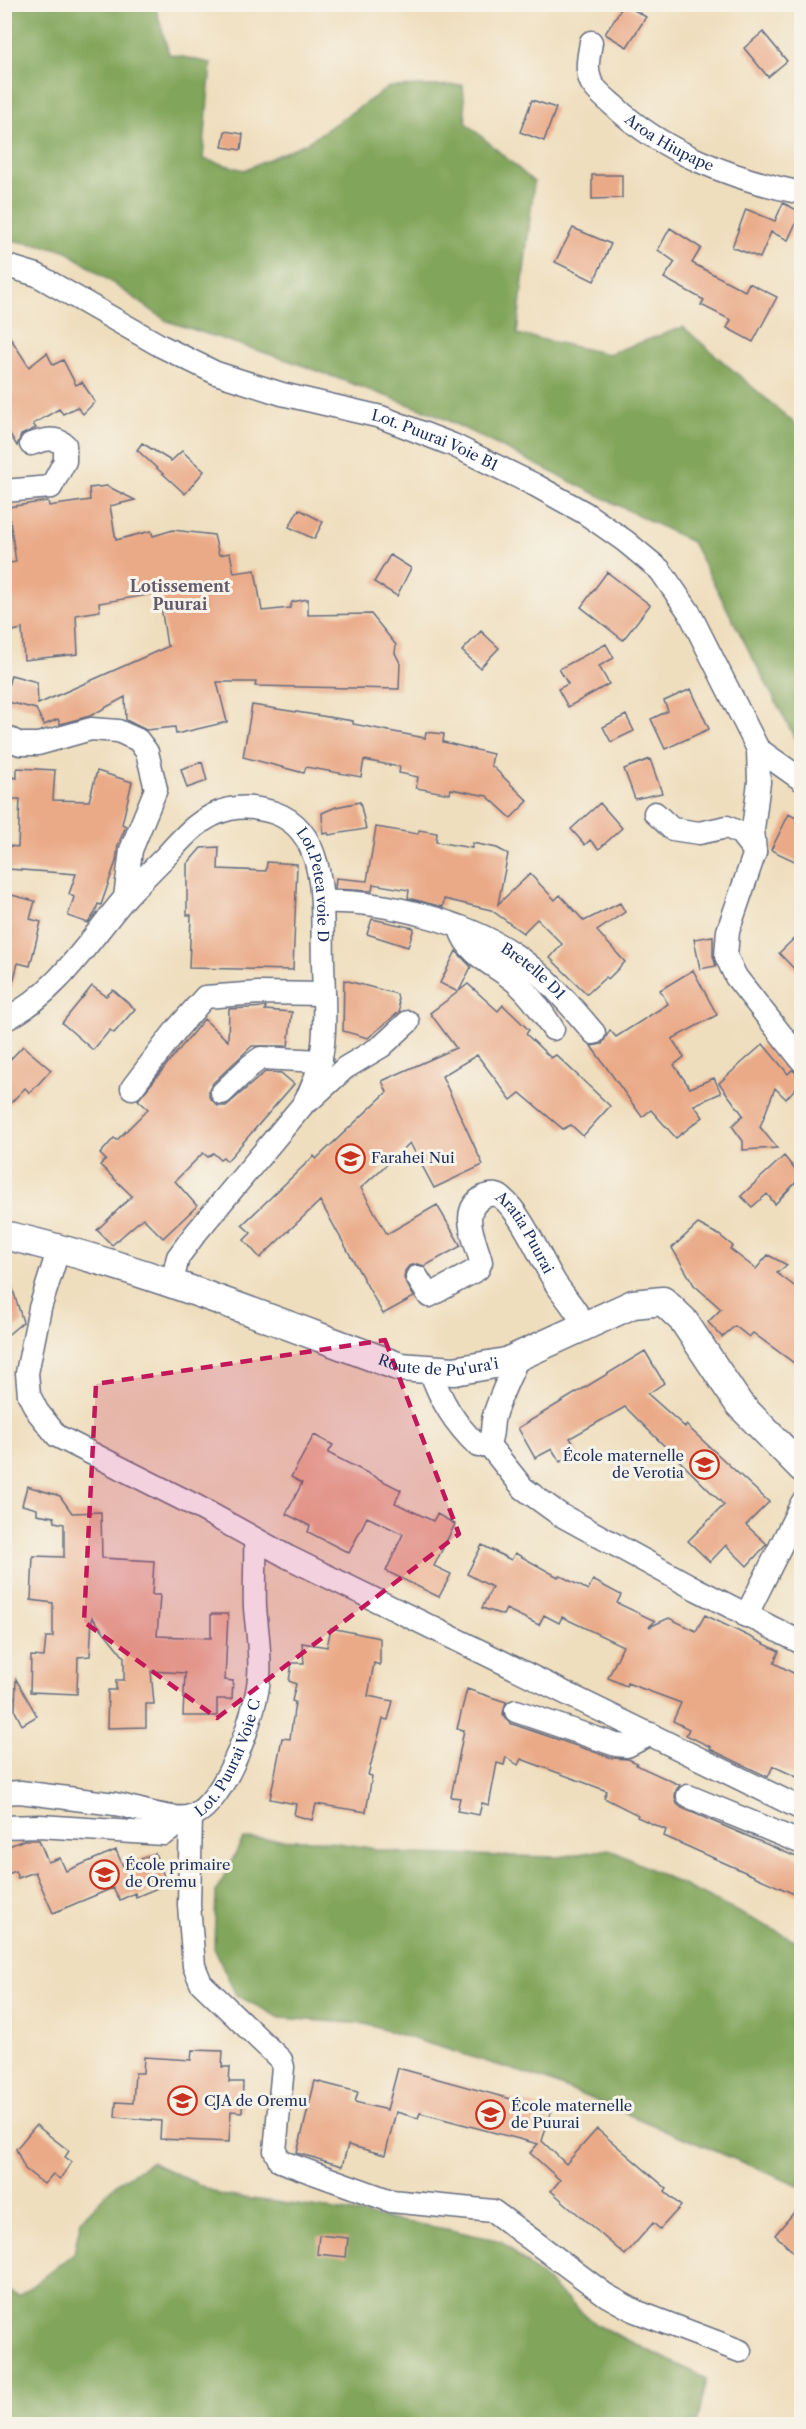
<svg xmlns="http://www.w3.org/2000/svg" width="806" height="2429" font-family="'Libre Caslon Text',serif">
<rect width="100%" height="100%" fill="#f7f3e8"/>
<filter id="ink" filterUnits="userSpaceOnUse"><feTurbulence type="fractalNoise" baseFrequency=".0167" numOctaves="2"/><feDisplacementMap in="SourceGraphic" scale="12" xChannelSelector="R" yChannelSelector="G"/><feConvolveMatrix kernelMatrix="1 2 1 2 8 2 1 2 1" color-interpolation-filters="sRGB"/></filter>
<filter id="wash" filterUnits="userSpaceOnUse"><feTurbulence type="fractalNoise" baseFrequency=".008" numOctaves="4" result="noise"/><feDisplacementMap in="SourceGraphic" scale="24" xChannelSelector="R" yChannelSelector="G"/><feGaussianBlur stdDeviation="1.35" result="paint"/><feColorMatrix in="noise" values="0 0 0 0 0 0 0 0 0 0 0 0 0 0 0 0 0 1.4 0 .05"/><feComposite in="paint" operator="in"/></filter>
<g filter="url(#wash)">
<rect width="100%" height="100%" fill="#efdebd"/>
<!-- forest -->
<path fill="#81a55a" stroke="#4e6a5c" stroke-width="1.5" d="M4,5H155L169,54L211,63L203,159L244,170L308,142L389,87L463,85L466,123L534,182L517,334L608,354L683,327L801,429V750L692,542L435,414L293,362L167,321L65,250L5,239Z
M243,1839L318,1840L409,1854L559,1857L609,1849L801,1943V2187L546,2080L365,2024L280,2018L236,1995L214,1948L216,1892Z
M151,2162L221,2195L342,2211L446,2229L501,2241L595,2324L707,2379L697,2424H5L4,2289L19,2296L74,2253L81,2220L117,2183Z"/>
<g id="blocks">
<!-- building -->
<path fill="#eaaa88" d="M624,4L646,17L627,47L605,34Z
M763,32L787,61L768,77L744,48Z
M532,100L556,108L544,141L520,132Z
M225,131L243,134L241,150L222,147Z
M592,175H622V198L592,199Z
M783,203L801,212L788,240L771,232L760,258L732,247L746,209L775,221Z
M573,228L611,244L594,281L555,262Z
M670,228L701,248L692,263L745,291L749,283L777,297L753,342L727,328L731,320L701,305L704,300L664,278L675,262L658,250Z
M4,328L29,367L47,353L53,365L63,360L76,385L82,382L95,402L83,414L77,407L63,414L59,409L33,424L36,428L21,435L17,446L4,424Z
M142,443L171,461L182,451L204,471L185,494L137,450Z
M107,486L135,500L110,506L116,540L151,531L153,536L173,530L214,535L219,555L230,553L234,573L255,570L262,611L290,608L292,602L308,599V615L371,614L396,645L395,653L400,663L399,689L255,686L256,682H217L227,722L176,734L175,727L146,730L126,720L125,697L90,716L60,724L58,719L44,725L36,709L4,701L11,675L37,682L38,704L169,646H167L159,593L99,603L100,611L76,615L78,654L24,660L22,629L8,632L4,614V564L16,562L8,507L48,501L49,506L90,500L89,488Z
M299,509L323,522L314,539L289,527Z
M390,555L411,568L397,596L374,582Z
M607,572L650,605L623,640L581,607Z
M481,631L499,648L480,668L462,651Z
M606,644L614,658L599,666L609,684L568,707L558,689L568,684L559,669Z
M691,689L709,729L665,749L651,719L668,711L664,701Z
M252,705L353,721V724L425,738L426,732L444,734L443,742L493,754L491,765L528,801L511,818L487,796L451,789L450,794L416,788L418,777L399,773L400,767L364,760L361,777L306,767L304,773L243,757Z
M626,715L634,731L611,742L603,727Z
M650,759L662,793L635,799L624,769Z
M202,762L207,781L187,788L181,769Z
M17,768L55,770L53,800L89,801L97,771L132,782L122,824L126,826L118,845L116,861L101,905L98,904L95,913L88,923L68,916L74,897L69,894L76,874L8,869L9,846L18,847L20,799H10L12,777L17,778Z
M360,802L366,829L329,835L328,833L323,834L322,813L336,807Z
M600,803L622,828L599,849L590,840L585,845L571,829Z
M789,814L801,821V864L771,850Z
M376,827L418,834L419,830L437,833L436,842L472,848V843L497,848L508,854L498,904L530,874L555,900L560,895L584,921L620,903L625,912L597,931L625,962L608,979L606,977L587,994L550,958L562,944L537,919L523,933L491,910L444,899L443,907L408,898L409,890L373,884L372,891L335,889L336,878L367,881Z
M219,847L218,869L266,871L267,862L297,864L293,970L189,968L191,915H187V864L201,848Z
M4,893L35,901L30,919L41,922L30,966L18,963L10,994L4,993Z
M372,919L414,928L408,947L367,934Z
M801,932V976L779,953Z
M713,936V956L716,966L700,969L694,939Z
M456,951L471,967L459,991L468,984L498,1011L503,1005L529,1030L526,1034L551,1058L556,1055L610,1106L583,1136L571,1125L563,1129L520,1093L511,1100L477,1055L442,1076L483,1165L434,1188L410,1143L361,1188L387,1234L437,1205L461,1246L425,1266L417,1264L409,1266L405,1271L404,1278L414,1297L383,1314L320,1201L260,1258L244,1240L251,1233L242,1225L314,1156L316,1159L387,1092L382,1081L456,1048L430,1013L458,992L440,983Z
M693,970L717,1015L672,1039L684,1057L674,1065L690,1088L714,1078L721,1093L694,1105L703,1117L676,1138L651,1110L642,1117L591,1046L602,1044L610,1030L616,1037L668,1004L660,990Z
M344,980L397,994L400,1011L368,1038L343,1031Z
M92,986L106,996L113,990L135,1009L114,1033L110,1030L93,1050L62,1023Z
M266,1007L265,1010L292,1012L288,1046H252L213,1083L209,1090V1097L218,1106H226L265,1072L281,1073L294,1084L227,1161L223,1157L220,1159L213,1153L208,1157L203,1153L175,1181L197,1206L163,1238L143,1218L112,1245L97,1230L132,1196L100,1165L106,1160L100,1154L114,1138L117,1140L148,1109L138,1100L204,1019L228,1041L229,1009Z
M763,1044L788,1074L792,1070L799,1074L801,1077V1082L786,1099L775,1088L760,1127L777,1148L743,1150V1141L732,1126L743,1115L719,1083Z
M23,1046L51,1070L30,1093L25,1088L4,1110V1066Z
M784,1156L801,1177L775,1204L767,1194L752,1207L741,1196Z
M698,1224L719,1235L733,1246L730,1249L756,1269L768,1255L787,1265L777,1273L801,1291V1368L753,1333L749,1337L735,1326L722,1337L708,1322L721,1309L694,1285L672,1248Z
M8,1274L23,1322L4,1338V1275Z
M645,1351L664,1383L648,1394L685,1427L686,1425L769,1502L746,1525L767,1544L747,1566L726,1545L710,1562L688,1541L724,1505L625,1407L570,1438L578,1451L560,1462L552,1449L535,1458L518,1428Z
M314,1435L333,1445L328,1453L401,1490L395,1503L433,1521L437,1514L455,1524L434,1566L451,1574L439,1597L386,1571L403,1534L367,1517L349,1553L308,1532L310,1526L286,1514L302,1483L291,1477Z
M27,1486L60,1496L72,1513L101,1512L102,1558L154,1561L152,1595H160L157,1636L211,1638V1614H228L225,1680L233,1681L232,1699H217V1716H183L185,1673L151,1671L154,1704H146V1727L107,1728L108,1690H116V1680H124V1657L92,1617L90,1656L78,1657L77,1694L30,1692L31,1656L44,1657L46,1637H53V1603L31,1600L33,1556L64,1557V1524L55,1522L54,1517L37,1514V1509L22,1505Z
M482,1545L511,1560L515,1553L558,1577L559,1575L588,1590L593,1580L621,1595L617,1603L655,1621L649,1627L669,1618L696,1631L705,1615L779,1651L774,1663L801,1677V1779L773,1766L768,1777L710,1749L711,1747L686,1735L689,1729L673,1721L681,1703L627,1683L626,1686L608,1678L623,1646L562,1617L559,1623L544,1615L539,1625L506,1609L503,1615L482,1608L492,1587L467,1574Z
M331,1628L380,1638V1665L374,1663L368,1696L393,1701L388,1720L383,1719L368,1775L372,1776L366,1812L316,1804L312,1820L294,1815L296,1804L270,1799L282,1738L290,1739L295,1702L292,1701L296,1684L289,1681L292,1663H304L302,1643L327,1647Z
M16,1679L37,1716L22,1725L15,1711Z
M467,1689L506,1702L503,1714L506,1720L512,1724L612,1758L628,1759L637,1763L636,1765L680,1785L676,1790L675,1797L677,1804L682,1808L801,1859V1897L664,1836L666,1830L637,1817L638,1815L604,1798L607,1791L521,1759L518,1765L506,1757L504,1765L497,1763L489,1805L482,1803L479,1815L457,1811L460,1798L451,1797L464,1730L457,1729Z
M24,1840H39L48,1862L60,1858L66,1871L116,1850L123,1866L155,1853L167,1884L136,1897L135,1893L120,1900L113,1888L53,1913L35,1872L18,1878L15,1871L4,1876V1848Z
M192,2050L223,2051L222,2067H230L229,2082H243L242,2112L231,2111L229,2142L160,2139L161,2121L115,2117L116,2102L133,2103L135,2073H143L144,2057L191,2060Z
M398,2068L551,2110L542,2141L566,2164L597,2129L667,2189L665,2192L681,2206L660,2229L653,2223L625,2255L551,2191L560,2180L530,2153L538,2144L420,2113L418,2118L396,2112L385,2155L348,2145L342,2166L297,2153L315,2081L358,2092L355,2102L387,2110Z
M36,2125L69,2151L65,2157L72,2162L60,2179L53,2174L44,2184L25,2169L16,2149Z
M801,2204V2259L775,2235Z
M319,2235L348,2238L346,2257L317,2254Z"/>
</g>
</g>
<g filter="url(#ink)">
<use href="#blocks" fill-opacity="0" stroke="#656c7f" stroke-width="1.5"/>
<g fill="none" stroke-linecap="round" stroke-linejoin="round">
<defs>
<g id="minor">
<path id="s1" d="M591,42C589,56 585,68 591,82C595,90 606,99 613,105C662,152 735,180 802,193"/>
<path id="s2" d="M4,265L37,275L161,346L216,373L282,394L381,417L453,445L535,485L585,513L625,541L660,570L689,612L758,749L802,780"/>
<path d="M4,491L51,487L65,461V445C55,436 43,440 31,444"/>
<path d="M4,736L20,744H38L91,729L118,731L138,740L147,752L156,789L131,850L125,898"/>
<path d="M758,749L759,782L753,829L755,852L728,931L726,956L736,977L802,1061"/>
<path d="M655,813L672,829L699,833L727,827L740,833L755,852"/>
<path id="s3" d="M323,902C381,900 467,921 515,955C546,976 570,1005 594,1033"/>
<path d="M460,929C469,958 499,966 519,985C533,998 543,1013 553,1029"/>
<path id="s4" d="M4,1020C56,995 89,940 125,898C138,884 152,870 166,856C184,836 202,815 230,809C245,806 260,808 275,813C331,833 321,914 323,962C324,1014 331,1060 302,1106L195,1234L178,1257L172,1282"/>
<path d="M132,1088L176,1030L205,997L259,993L324,994"/>
<path d="M222,1093L250,1066L261,1058L321,1061"/>
<path d="M310,1100L345,1068L382,1046L408,1022"/>
<path d="M59,1248L40,1308L27,1373L29,1395L37,1411L57,1436L196,1506L288,1557L802,1809"/>
<path id="s5" d="M417,1277L429,1296L478,1269L481,1262C476,1240 457,1210 485,1196C491,1194 498,1194 502,1198C523,1215 541,1260 556,1284C566,1298 577,1311 585,1326"/>
<path d="M430,1370C441,1401 454,1423 478,1446L488,1444"/>
<path d="M488,1444L523,1488L559,1514L696,1589L802,1643"/>
<path d="M488,1444C494,1435 491,1426 494,1416C500,1395 510,1377 518,1357"/>
<path d="M746,1616L802,1503"/>
<path d="M516,1711L616,1745L627,1746L651,1734"/>
<path id="s6" d="M4,1793L20,1792C51,1796 83,1800 115,1804C134,1807 173,1822 191,1816C226,1804 257,1710 259,1677C261,1654 257,1631 255,1608C254,1586 256,1563 255,1540"/>
<path d="M688,1796L802,1843"/>
<path d="M191,1816L189,1905L194,1966L201,1983L281,2060L283,2067L275,2151L280,2161L391,2201L493,2211L606,2295L635,2311L740,2351"/>
<path d="M4,1827L40,1826L164,1834L191,1816"/>
</g>
<g id="major">
<path id="s7" d="M4,1235C140,1266 269,1319 400,1367L454,1371L506,1362L633,1304L663,1301L683,1320L739,1404L802,1468"/>
</g>
</defs>
<!-- minor casing -->
<use href="#minor" stroke="#656c7f" stroke-width="25"/>
<!-- major casing -->
<use href="#major" stroke="#656c7f" stroke-width="31"/>
<!-- minor -->
<use href="#minor" stroke="#fff" stroke-width="22"/>
<!-- major -->
<use href="#major" stroke="#fff" stroke-width="28"/>
</g>
</g>
<!-- marked area -->
<path fill="#c2185b" fill-opacity="0.2" stroke="#c2185b" stroke-width="4.5" stroke-dasharray="12 8" stroke-linejoin="round" d="M385,1340L459,1534L217,1718L84,1622L96,1384Z"/>
<!-- icons -->
<defs>
<symbol id="school-ring" viewBox="-11 -11 22 22"><circle r="9.5" fill="#f7f3e8" stroke="#c8321e" stroke-width="1.5"/><path d="M0-5L7-2L0 1L-7-2ZM-4 1L0 2.5L4 1V4Q0 6-4 4Z" fill="#c8321e"/></symbol>
</defs>
<g fill-rule="evenodd">
<use href="#school-ring" x="334" y="1142" width="33" height="33"/>
<use href="#school-ring" x="688" y="1448" width="33" height="33"/>
<use href="#school-ring" x="88" y="1858" width="33" height="33"/>
<use href="#school-ring" x="166" y="2084" width="33" height="33"/>
<use href="#school-ring" x="474" y="2098" width="33" height="33"/>
</g>
<g text-anchor="middle" stroke-width="6" stroke-linejoin="round" paint-order="stroke">
<!-- street labels -->
<g font-size="15" fill="#1b2f5e" stroke="#f7f3e8">
<text dy="5" stroke="none"><textPath href="#s1" startOffset="141">Aroa Hiupape</textPath></text>
<text dy="5" stroke="none"><textPath href="#s2" startOffset="468">Lot. Puurai Voie B1</textPath></text>
<text dy="5" stroke="none"><textPath href="#s4" startOffset="447">Lot.Petea voie D</textPath></text>
<text dy="5" stroke="none"><textPath href="#s3" startOffset="226">Bretelle D1</textPath></text>
<text dy="5" stroke="none"><textPath href="#s5" startOffset="219">Aratia Puurai</textPath></text>
<text dy="5" stroke="none"><textPath href="#s7" startOffset="456">Route de Pu'ura'i</textPath></text>
<text dy="5" stroke="none"><textPath href="#s6" startOffset="261">Lot. Puurai Voie C</textPath></text>
</g>
<!-- poi labels -->
<g font-size="15" fill="#1b2f5e" stroke="#f7f3e8" text-anchor="start">
<text x="371" y="1163">Farahei Nui</text>
<text x="684" y="1461" text-anchor="end">École maternelle<tspan x="684" dy="17">de Verotia</tspan></text>
<text x="125" y="1870">École primaire<tspan x="125" dy="17">de Oremu</tspan></text>
<text x="204" y="2106">CJA de Oremu</text>
<text x="511" y="2111">École maternelle<tspan x="511" dy="17">de Puurai</tspan></text>
</g>
<!-- neighbourhood labels -->
<g font-size="16" font-weight="bold" fill="#635a6d" stroke="#f7f3e8">
<text x="180" y="592">Lotissement<tspan x="180" dy="18">Puurai</tspan></text>
</g>
</g>
<!-- margin -->
<rect width="806" height="2429" fill="none" stroke="#f7f3e8" stroke-width="24"/>
</svg>
